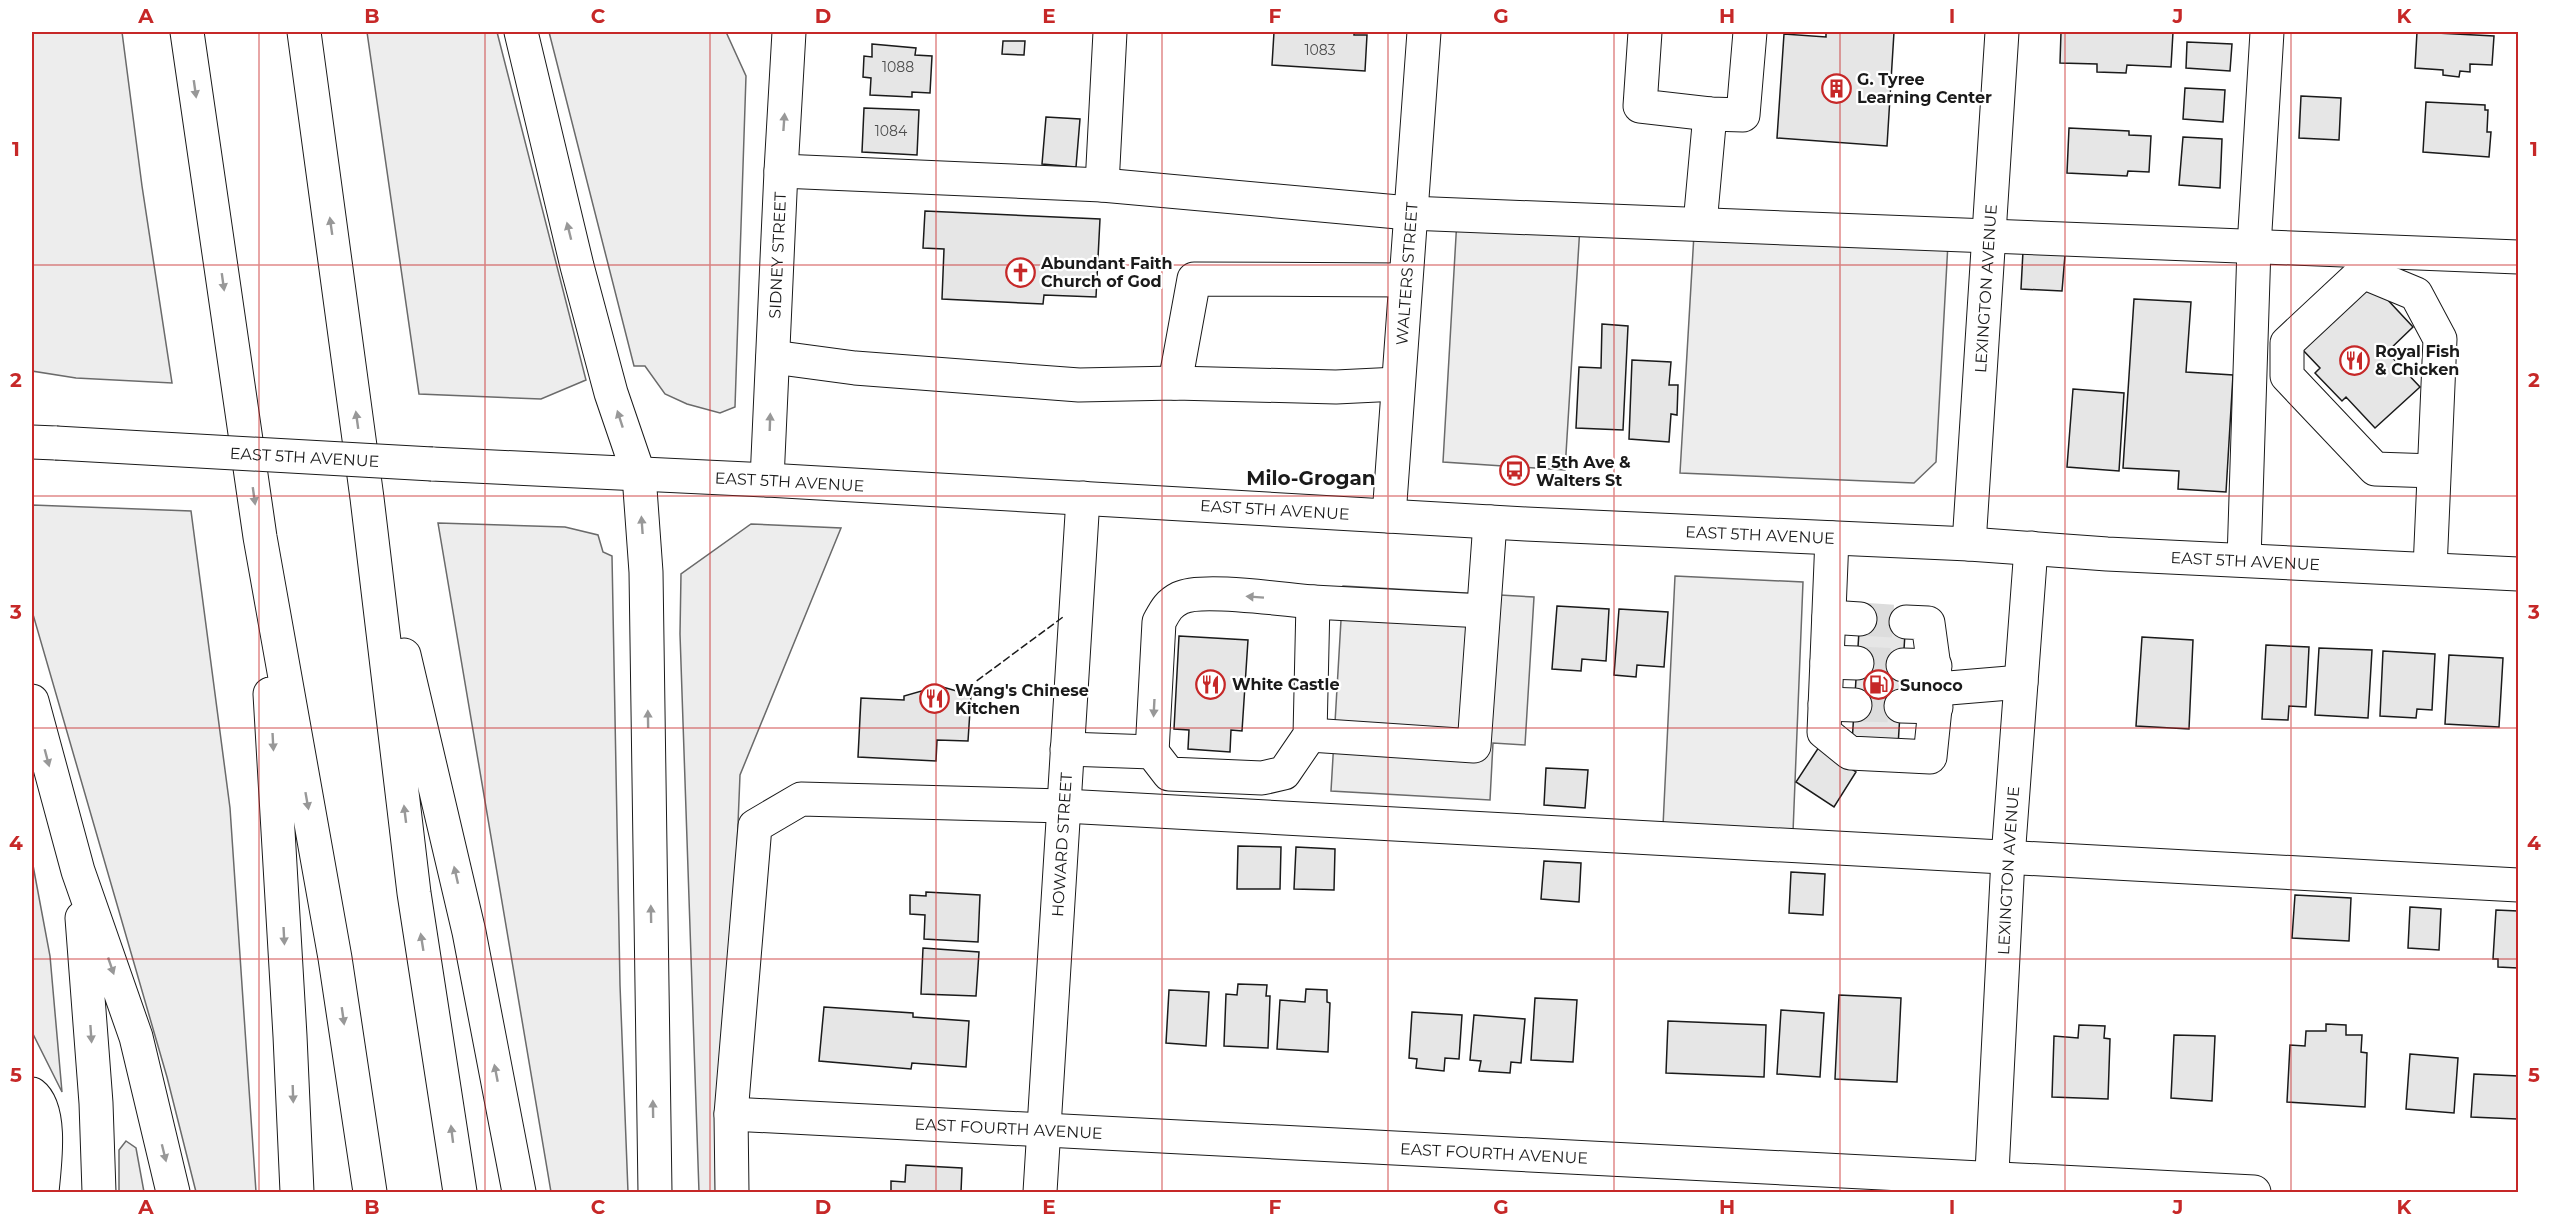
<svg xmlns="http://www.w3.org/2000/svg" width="2550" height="1224" font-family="Montserrat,sans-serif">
<rect width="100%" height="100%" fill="#fff"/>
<!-- built -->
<path fill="#ededed" stroke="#6a6a6a" stroke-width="1.5" d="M32,32H122L142,186L172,383L76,378L32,371Z
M367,32H497L586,380L541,399L419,394Z
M549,32H726L746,76L735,407L720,413L687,404L665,394L645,366H634Z
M1457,219L1580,226L1565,470L1443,462Z
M1694,234L1948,243L1936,462L1914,483L1680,473Z
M32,505L191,511L230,808L256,1192H196L167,1077L32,611Z
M438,523L565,527L598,535L603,552L612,556L620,985L628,1192H551Z
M751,524L841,528L740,775L723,1192H699L680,634L681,574Z
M1675,576L1803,582L1793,832L1663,826Z
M1343,586L1534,597L1525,745L1493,743L1490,800L1331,791Z
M32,860L50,956L62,1092L32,1032Z
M126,1141L136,1148L144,1192H119V1150Z"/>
<!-- building -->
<path fill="#e6e6e6" stroke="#1a1a1a" stroke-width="1.5" d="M1274,32H1354V35H1367L1365,71L1272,65Z
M1826,32H1894L1887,146L1777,138L1784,34L1826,37Z
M2061,32H2173L2171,67L2127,65L2126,73L2097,72V64L2060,63Z
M2417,32L2494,36L2492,65L2470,64V72L2460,71L2459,77L2443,75V70L2415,68Z
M1003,41H1025L1024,55L1002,54Z
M2187,42L2232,44L2230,71L2186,68Z
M872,44L916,48L915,55L932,56L930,93L912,92V97L870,95L871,78L863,77L864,56L872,57Z
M2185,88L2225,90L2223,122L2183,119Z
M2301,96L2341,98L2339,140L2299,138Z
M2426,102L2485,105V110H2488L2487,132H2491L2489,157L2423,152Z
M864,108L919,110L917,155L862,152Z
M1046,117L1080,119L1076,167L1042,164Z
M2069,128L2129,131V135L2151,136L2149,172L2128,171L2127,176L2067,173Z
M2183,137L2222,139L2220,188L2179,185Z
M925,211L1100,219L1096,297L1044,295L1043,304L942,299L944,249L923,248Z
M2023,251L2065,255L2062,291L2021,289Z
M2371,282L2413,327L2387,352L2420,387L2375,428L2346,397L2342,401L2315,373L2320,368L2300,347Z
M2134,299L2191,302L2186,372L2233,375L2226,492L2178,489L2179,471L2123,468Z
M1602,324L1628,326L1623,430L1576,428L1579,367L1601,368Z
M1632,360L1671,362L1669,385H1678L1677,415L1671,414L1669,442L1629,439Z
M2073,389L2124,393L2119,471L2067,467Z
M1557,606L1609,609L1606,661L1582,659L1581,671L1552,669Z
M1619,609L1668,612L1664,667L1637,665L1636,677L1614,675Z
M1860,615L1906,617L1898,746L1852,743Z
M1179,636L1248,640L1242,731L1231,730L1230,752L1188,749L1189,730L1174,729Z
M2142,637L2193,640L2189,729L2136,726Z
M2266,645L2309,647L2306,707L2289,706L2288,720L2262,719Z
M2319,648L2372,650L2368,718L2315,715Z
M2383,651L2435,654L2432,710L2417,709L2416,718L2380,716Z
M2449,655L2503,658L2499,727L2445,724Z
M939,686L971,695L968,741L937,740L936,761L858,757L861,698L904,700V696Z
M1819,747L1856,772L1834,807L1796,782Z
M1546,768L1588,770L1585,808L1544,805Z
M1238,846L1281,847L1280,889H1237Z
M1296,847L1335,849L1334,890L1294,889Z
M1544,861L1581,863L1579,902L1541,899Z
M1791,872L1825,874L1823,915L1789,913Z
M926,892L980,895L978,942L924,939L925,915L910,914V895L926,896Z
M2295,895L2351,898L2349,941L2292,938Z
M2410,907L2441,909L2439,950L2408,948Z
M2496,910L2518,911V968L2498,967V959H2493Z
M923,948L979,952L976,996L921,994Z
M1238,984L1267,985L1266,996H1270L1268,1048L1224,1046L1226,994L1237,995Z
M1306,989L1327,990V1002L1330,1003L1328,1052L1277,1049L1280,1000L1305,1002Z
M1169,990L1209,992L1206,1046L1166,1043Z
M1839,995L1901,998L1897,1082L1835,1079Z
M1535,998L1577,1000L1573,1062L1531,1060Z
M824,1007L913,1013V1017L969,1021L966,1067L912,1063L911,1069L819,1061Z
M1781,1010L1824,1013L1820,1077L1777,1074Z
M1412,1012L1462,1015L1459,1059L1445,1058L1444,1071L1416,1068L1417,1059L1409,1058Z
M1474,1015L1525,1019L1521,1063L1511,1062L1510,1073L1479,1071L1481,1061L1470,1060Z
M1668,1021L1766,1025L1764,1077L1666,1073Z
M2326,1024L2346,1025V1035H2362L2361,1052L2367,1053L2365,1107L2287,1102L2290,1045L2305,1046L2306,1031H2326Z
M2079,1025L2105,1026L2104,1038L2110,1039L2108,1099L2052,1097L2054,1036L2078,1038Z
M2174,1035L2215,1036L2212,1101L2171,1098Z
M2410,1054L2458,1058L2454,1113L2406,1109Z
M2474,1074L2518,1076L2517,1119L2471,1117Z
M906,1165L962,1168L961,1192H891V1181L905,1182Z"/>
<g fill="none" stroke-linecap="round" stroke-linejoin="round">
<!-- minor-tunnel -->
<path stroke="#ddd" stroke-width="33" stroke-dasharray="33 16" stroke-linecap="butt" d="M1860,619L1906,622
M1857,663L1903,665
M1855,705L1901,706"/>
<defs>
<g id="minor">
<path d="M1645,32L1640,106L1710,114L1743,115L1750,32"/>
<path d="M781,171L1102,185L1409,213L2518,257"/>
<path d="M1102,185L1110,32"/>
<path d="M1700,224L1710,114"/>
<path d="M773,357L855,368L1079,385L1175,383L1336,387L1398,384"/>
<path d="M1175,383L1194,279L1405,280"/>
<path id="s1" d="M767,480L781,171L789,32"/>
<path id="s2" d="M1389,516L1424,32"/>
<path d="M1832,538L1824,732L1850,753L1930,757L1937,689L2021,682"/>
<path id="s3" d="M1969,544L2002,32"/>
<path d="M2244,560L2254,247L2267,32"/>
<path d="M2430,569L2440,339L2416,294L2363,272L2287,343V376L2375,469L2434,471"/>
<path d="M1829,617L1860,619"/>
<path d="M1906,622L1928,623L1937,689"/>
<path d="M1827,662L1857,663"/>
<path d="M1903,665L1935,666"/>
<path d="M1825,704L1855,705"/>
<path d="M1901,706L1936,707"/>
<path d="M1310,735L1474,746L1490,522"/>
<path d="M1067,749L1152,752L1169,774L1262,778L1284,773L1310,735L1313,602L1483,611"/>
<path d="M1152,752L1159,622C1165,611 1168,604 1180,598C1202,587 1285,600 1313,602"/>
<path d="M32,1094C53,1110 44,1168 42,1192"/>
<path id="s4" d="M731,1114L2254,1192"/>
<path d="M732,1192L731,1114L755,826L801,799L1064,806L2518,885"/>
<path id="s5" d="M1040,1192L1083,498"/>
<path id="s6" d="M1991,1192L2008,858L2031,548"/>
</g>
<g id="major">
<path d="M32,442L56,443"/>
<path id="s7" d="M432,464L767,480L1526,524L1969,544L2107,554L2518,574"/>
</g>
<path id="highway" d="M187,32L260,537L335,958L370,1192
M304,32L367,498L414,893L460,1192
M521,32L577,266L611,393L639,475L646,572L655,1192
M404,655L469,932L519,1192
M270,694L290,1036L297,1192
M32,701L78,871L136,1037L173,1192
M82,918L96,1103L99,1192"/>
</defs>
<!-- minor casing -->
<use href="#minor" stroke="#1a1a1a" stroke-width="35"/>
<!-- major casing -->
<use href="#major" stroke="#1a1a1a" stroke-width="35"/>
<!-- highway casing -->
<use href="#highway" stroke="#1a1a1a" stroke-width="35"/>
<!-- minor -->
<use href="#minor" stroke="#fff" stroke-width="33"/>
<!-- major -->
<use href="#major" stroke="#fff" stroke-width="33"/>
<!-- highway -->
<use href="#highway" stroke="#fff" stroke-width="33"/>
<defs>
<g id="major-bridge">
<path id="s8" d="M56,443L432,464"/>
</g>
</defs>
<!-- major-bridge casing -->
<use href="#major-bridge" stroke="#1a1a1a" stroke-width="35" stroke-linecap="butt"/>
<!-- major-bridge -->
<use href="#major-bridge" stroke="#fff" stroke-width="33"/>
<!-- fence -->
<path stroke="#1a1a1a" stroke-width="1.5" stroke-dasharray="8 3" stroke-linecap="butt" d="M959,694L1063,617"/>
</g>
<!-- one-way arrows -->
<defs><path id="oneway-solid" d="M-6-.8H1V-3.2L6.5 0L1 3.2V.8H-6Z" transform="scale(1.5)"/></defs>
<g fill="#989898">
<use href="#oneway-solid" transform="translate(195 89) rotate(82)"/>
<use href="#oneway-solid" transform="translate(784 122) rotate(-86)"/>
<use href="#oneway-solid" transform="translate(331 226) rotate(-98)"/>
<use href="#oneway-solid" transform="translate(569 231) rotate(-104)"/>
<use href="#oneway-solid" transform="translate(223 282) rotate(82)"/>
<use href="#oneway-solid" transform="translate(620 419) rotate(-108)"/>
<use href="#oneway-solid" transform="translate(357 420) rotate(-98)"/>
<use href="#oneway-solid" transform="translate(770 422) rotate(-88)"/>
<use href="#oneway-solid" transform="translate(254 496) rotate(82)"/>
<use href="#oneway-solid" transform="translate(642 525) rotate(-94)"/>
<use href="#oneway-solid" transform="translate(1255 597) rotate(-176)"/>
<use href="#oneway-solid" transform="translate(1154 708) rotate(93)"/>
<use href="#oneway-solid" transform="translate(648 719) rotate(-91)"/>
<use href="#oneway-solid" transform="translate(273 742) rotate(87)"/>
<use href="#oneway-solid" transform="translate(47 758) rotate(75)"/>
<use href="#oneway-solid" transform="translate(307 801) rotate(80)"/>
<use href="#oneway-solid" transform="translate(405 814) rotate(-97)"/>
<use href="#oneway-solid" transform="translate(456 875) rotate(-103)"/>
<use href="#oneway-solid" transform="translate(651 914) rotate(-91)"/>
<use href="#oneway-solid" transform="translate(284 936) rotate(87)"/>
<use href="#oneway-solid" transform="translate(422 942) rotate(-99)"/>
<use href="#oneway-solid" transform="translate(111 966) rotate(71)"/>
<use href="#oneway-solid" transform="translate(343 1016) rotate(82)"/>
<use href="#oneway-solid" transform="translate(91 1034) rotate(86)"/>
<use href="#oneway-solid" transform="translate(496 1073) rotate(-101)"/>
<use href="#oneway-solid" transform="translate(293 1094) rotate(88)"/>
<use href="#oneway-solid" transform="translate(653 1109) rotate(-91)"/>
<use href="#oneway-solid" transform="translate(452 1134) rotate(-97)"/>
<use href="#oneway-solid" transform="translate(164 1153) rotate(76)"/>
</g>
<!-- grid -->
<path fill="none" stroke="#c62828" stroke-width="1.5" stroke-opacity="0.55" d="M259,32V1192M485,32V1192M710,32V1192M936,32V1192M1162,32V1192M1388,32V1192M1614,32V1192M1840,32V1192M2065,32V1192M2291,32V1192M32,265H2518M32,496H2518M32,728H2518M32,959H2518"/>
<!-- icons -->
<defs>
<symbol id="building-ring" viewBox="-11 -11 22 22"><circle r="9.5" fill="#fff" stroke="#c62828" stroke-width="1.5"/><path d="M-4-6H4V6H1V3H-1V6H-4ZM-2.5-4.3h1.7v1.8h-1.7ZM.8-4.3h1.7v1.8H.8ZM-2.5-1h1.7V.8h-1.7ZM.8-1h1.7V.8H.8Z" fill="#c62828"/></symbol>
<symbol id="church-ring" viewBox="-11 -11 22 22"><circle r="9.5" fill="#fff" stroke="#c62828" stroke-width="1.5"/><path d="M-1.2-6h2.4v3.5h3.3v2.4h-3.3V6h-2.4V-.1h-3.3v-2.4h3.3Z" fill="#c62828"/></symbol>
<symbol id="restaurant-ring" viewBox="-11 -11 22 22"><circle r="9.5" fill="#fff" stroke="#c62828" stroke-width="1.5"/><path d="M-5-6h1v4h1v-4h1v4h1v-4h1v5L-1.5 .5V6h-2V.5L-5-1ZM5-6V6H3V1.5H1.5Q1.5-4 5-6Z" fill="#c62828"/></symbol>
<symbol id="bus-ring" viewBox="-11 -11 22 22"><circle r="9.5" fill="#fff" stroke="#c62828" stroke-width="1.5"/><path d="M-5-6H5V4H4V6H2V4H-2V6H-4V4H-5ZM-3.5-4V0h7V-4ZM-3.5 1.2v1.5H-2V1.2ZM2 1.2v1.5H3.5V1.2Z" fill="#c62828"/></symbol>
<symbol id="fuel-ring" viewBox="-11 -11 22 22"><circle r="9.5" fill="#fff" stroke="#c62828" stroke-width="1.5"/><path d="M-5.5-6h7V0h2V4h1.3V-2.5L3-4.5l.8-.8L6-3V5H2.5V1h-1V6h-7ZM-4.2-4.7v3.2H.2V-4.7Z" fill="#c62828"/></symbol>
</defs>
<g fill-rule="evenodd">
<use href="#building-ring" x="1820" y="72" width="33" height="33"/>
<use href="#church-ring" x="1004" y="256" width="33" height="33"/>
<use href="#restaurant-ring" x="2338" y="344" width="33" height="33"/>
<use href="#bus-ring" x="1498" y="454" width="33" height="33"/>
<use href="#restaurant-ring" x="1194" y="668" width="33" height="33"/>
<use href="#fuel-ring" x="1862" y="668" width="33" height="33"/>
<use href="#restaurant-ring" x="918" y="682" width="33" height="33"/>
</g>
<g text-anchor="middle" stroke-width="4.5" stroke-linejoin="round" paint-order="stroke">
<!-- number labels -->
<g font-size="14" fill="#4d4d4d">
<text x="1320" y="55">1083</text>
<text x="898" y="72">1088</text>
<text x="891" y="136">1084</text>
</g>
<!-- poi labels -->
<g font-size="16" font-weight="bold" fill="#1a1a1a" stroke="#fff" text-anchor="start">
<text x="1857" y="85">G. Tyree<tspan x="1857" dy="18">Learning Center</tspan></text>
<text x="1041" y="269">Abundant Faith<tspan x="1041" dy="18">Church of God</tspan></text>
<text x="2375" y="357">Royal Fish<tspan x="2375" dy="18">&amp; Chicken</tspan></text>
<text x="1536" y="468">E 5th Ave &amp;<tspan x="1536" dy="18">Walters St</tspan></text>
<text x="1232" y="690">White Castle</text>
<text x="1900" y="691">Sunoco</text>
<text x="955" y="696">Wang's Chinese<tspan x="955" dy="18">Kitchen</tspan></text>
</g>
<!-- street labels -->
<g font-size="16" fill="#1a1a1a" stroke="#fff">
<text dy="6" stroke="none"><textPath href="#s1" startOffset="225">SIDNEY STREET</textPath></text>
<text dy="6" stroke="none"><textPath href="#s2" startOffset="243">WALTERS STREET</textPath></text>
<text dy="6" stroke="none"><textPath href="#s3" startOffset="256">LEXINGTON AVENUE</textPath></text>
<text dy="6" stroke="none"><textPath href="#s8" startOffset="249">EAST 5TH AVENUE</textPath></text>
<text dy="6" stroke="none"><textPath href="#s7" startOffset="358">EAST 5TH AVENUE</textPath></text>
<text dy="6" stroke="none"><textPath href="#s7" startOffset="844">EAST 5TH AVENUE</textPath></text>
<text dy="6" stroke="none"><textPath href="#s7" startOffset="1330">EAST 5TH AVENUE</textPath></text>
<text dy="6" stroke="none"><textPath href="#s7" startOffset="1816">EAST 5TH AVENUE</textPath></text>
<text dy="6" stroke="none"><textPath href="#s5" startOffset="348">HOWARD STREET</textPath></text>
<text dy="6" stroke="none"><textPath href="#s6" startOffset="322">LEXINGTON AVENUE</textPath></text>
<text dy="6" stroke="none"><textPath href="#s4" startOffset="278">EAST FOURTH AVENUE</textPath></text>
<text dy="6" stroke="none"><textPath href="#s4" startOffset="764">EAST FOURTH AVENUE</textPath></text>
</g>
<!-- quarter labels -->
<g font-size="20" font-weight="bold" fill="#1a1a1a" stroke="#fff">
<text x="1311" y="485">Milo-Grogan</text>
</g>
</g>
<!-- border -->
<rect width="2550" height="1224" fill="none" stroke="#ffffff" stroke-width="66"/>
<rect x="33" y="33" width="2484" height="1158" fill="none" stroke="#c62828" stroke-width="2"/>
<g font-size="20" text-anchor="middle" font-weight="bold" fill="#c62828">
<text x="146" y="23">A</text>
<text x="372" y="23">B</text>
<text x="598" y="23">C</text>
<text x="823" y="23">D</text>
<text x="1049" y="23">E</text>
<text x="1275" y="23">F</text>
<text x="1501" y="23">G</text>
<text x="1727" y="23">H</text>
<text x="1952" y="23">I</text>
<text x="2178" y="23">J</text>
<text x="2404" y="23">K</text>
<text x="16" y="156">1</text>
<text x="2534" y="156">1</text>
<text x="16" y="387">2</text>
<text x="2534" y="387">2</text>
<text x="16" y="619">3</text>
<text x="2534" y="619">3</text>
<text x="16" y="850">4</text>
<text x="2534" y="850">4</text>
<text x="16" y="1082">5</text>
<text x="2534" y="1082">5</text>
<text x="146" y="1214">A</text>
<text x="372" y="1214">B</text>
<text x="598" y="1214">C</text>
<text x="823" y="1214">D</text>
<text x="1049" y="1214">E</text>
<text x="1275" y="1214">F</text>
<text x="1501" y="1214">G</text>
<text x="1727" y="1214">H</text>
<text x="1952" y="1214">I</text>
<text x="2178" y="1214">J</text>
<text x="2404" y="1214">K</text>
</g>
</svg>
